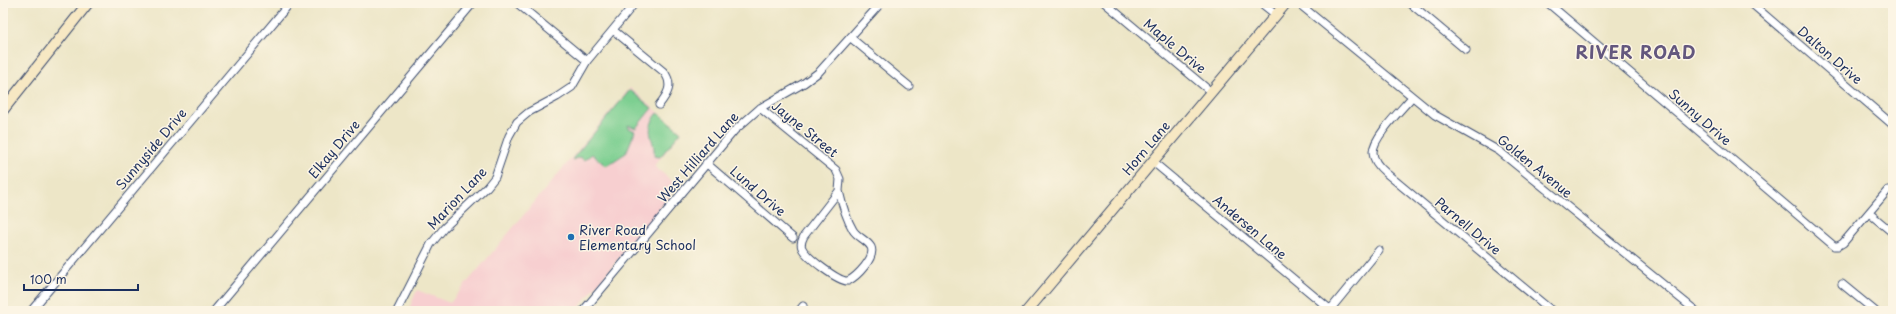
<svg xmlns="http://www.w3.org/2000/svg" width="1896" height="314" font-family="'Playpen Sans',sans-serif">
<rect width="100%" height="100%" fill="#fcf5e5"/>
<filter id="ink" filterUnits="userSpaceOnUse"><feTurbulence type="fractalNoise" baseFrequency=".025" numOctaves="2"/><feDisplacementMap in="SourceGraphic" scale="8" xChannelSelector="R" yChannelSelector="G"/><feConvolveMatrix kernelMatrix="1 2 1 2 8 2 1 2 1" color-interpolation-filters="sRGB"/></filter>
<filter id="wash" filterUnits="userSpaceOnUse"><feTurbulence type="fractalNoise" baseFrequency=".012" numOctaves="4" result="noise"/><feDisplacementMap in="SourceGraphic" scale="16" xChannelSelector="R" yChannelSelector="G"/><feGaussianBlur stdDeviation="0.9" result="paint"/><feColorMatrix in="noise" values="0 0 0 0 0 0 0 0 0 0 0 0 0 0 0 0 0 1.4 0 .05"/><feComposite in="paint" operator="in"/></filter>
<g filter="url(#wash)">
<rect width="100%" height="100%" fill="#ede6c7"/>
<!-- built -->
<path fill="#f7cfd0" d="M630,88L682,132L654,166L678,186L576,311H408L417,290L450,303Z"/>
<!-- green -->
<path fill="#7dcf91" stroke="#4c7f78" d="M630,90L652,108L636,128L628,125L629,128L635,131L626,153L606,166L592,154L584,160L580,157L573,160V158Z
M658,113L681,132L660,157L654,156C656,138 642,132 658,113Z"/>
</g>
<g filter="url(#ink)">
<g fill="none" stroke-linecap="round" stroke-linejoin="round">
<defs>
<path id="street" d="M517,3L587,61
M1105,3L1211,92
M1261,3L1276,15
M1298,3L1435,115L1499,151L1696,311
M1410,3L1466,50
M1548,3L1834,246H1838L1843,243L1888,190
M1751,3L1893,125
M613,30L664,72C674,85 667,95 659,105
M851,38L909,86
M1412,97C1402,109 1373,137 1373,152C1373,161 1380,168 1386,173L1552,311
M760,108L836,170L840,179L839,191
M1152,161L1332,311
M706,163L793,238
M839,191C842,204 846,218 853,230C857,237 867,240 871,247C876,258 856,277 848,281C839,282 806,257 802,248C800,244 802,240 804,236Z
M1869,213L1893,233
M1842,284L1875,311
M31,311L290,3
M214,311L473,3
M397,311L431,244L444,228L487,187L495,177L509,136L517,122L529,112L557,97L572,87L587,61L635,3
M583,311L734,131L760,108L804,83L819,72L881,3
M799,311L803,306
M1204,311H1205
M1329,311L1379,250"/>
<path id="secondary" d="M3,110L88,3
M1027,311L1286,3"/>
</defs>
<!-- street casing -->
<use href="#street" stroke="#3a4a6e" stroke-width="9"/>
<!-- secondary casing -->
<use href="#secondary" stroke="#3a4a6e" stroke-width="12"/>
<!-- street -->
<use href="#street" stroke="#fff" stroke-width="7"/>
<!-- secondary -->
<use href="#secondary" stroke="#f7e8c3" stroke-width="10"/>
</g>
</g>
<!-- markers -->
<circle fill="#1f6fb2" stroke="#fcf5e5" stroke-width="1.5" cx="571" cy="237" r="4"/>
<g text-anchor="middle" stroke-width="3" stroke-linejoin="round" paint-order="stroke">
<!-- street labels -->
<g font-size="13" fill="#1b2f5e" stroke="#fcf5e5">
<text transform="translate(1175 46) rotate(40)" y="5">Maple Drive</text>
<text transform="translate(1830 55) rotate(41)" y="5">Dalton Drive</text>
<text transform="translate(1700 117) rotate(41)" y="5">Sunny Drive</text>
<text transform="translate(805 129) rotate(39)" y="5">Jayne Street</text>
<text transform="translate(1146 148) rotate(-50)" y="5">Horn Lane</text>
<text transform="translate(151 149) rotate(-50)" y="5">Sunnyside Drive</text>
<text transform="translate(334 149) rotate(-50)" y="5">Elkay Drive</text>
<text transform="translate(698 157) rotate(-49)" y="5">West Hilliard Lane</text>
<text transform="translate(1535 166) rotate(39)" y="5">Golden Avenue</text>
<text transform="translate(758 191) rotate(41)" y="5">Lund Drive</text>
<text transform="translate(457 198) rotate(-47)" y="5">Marion Lane</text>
<text transform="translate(1468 226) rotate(40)" y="5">Parnell Drive</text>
<text transform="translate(1250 227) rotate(40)" y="5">Andersen Lane</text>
</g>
<!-- poi labels -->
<g font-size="13" fill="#1b2f5e" stroke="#fcf5e5" text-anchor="start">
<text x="579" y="235">River Road<tspan x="579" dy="15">Elementary School</tspan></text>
</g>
<!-- district labels -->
<g font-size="17" font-weight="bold" letter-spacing="1" fill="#63577e" stroke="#fcf5e5">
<text x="1636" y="59">RIVER ROAD</text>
</g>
</g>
<!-- margin -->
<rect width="1896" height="314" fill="none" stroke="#fcf5e5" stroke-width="16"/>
<!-- scale -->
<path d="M24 284v6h114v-6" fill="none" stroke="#1b2f5e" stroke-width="2"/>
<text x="30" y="284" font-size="12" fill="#1b2f5e" stroke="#fcf5e5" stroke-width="3" paint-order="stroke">100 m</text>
</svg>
